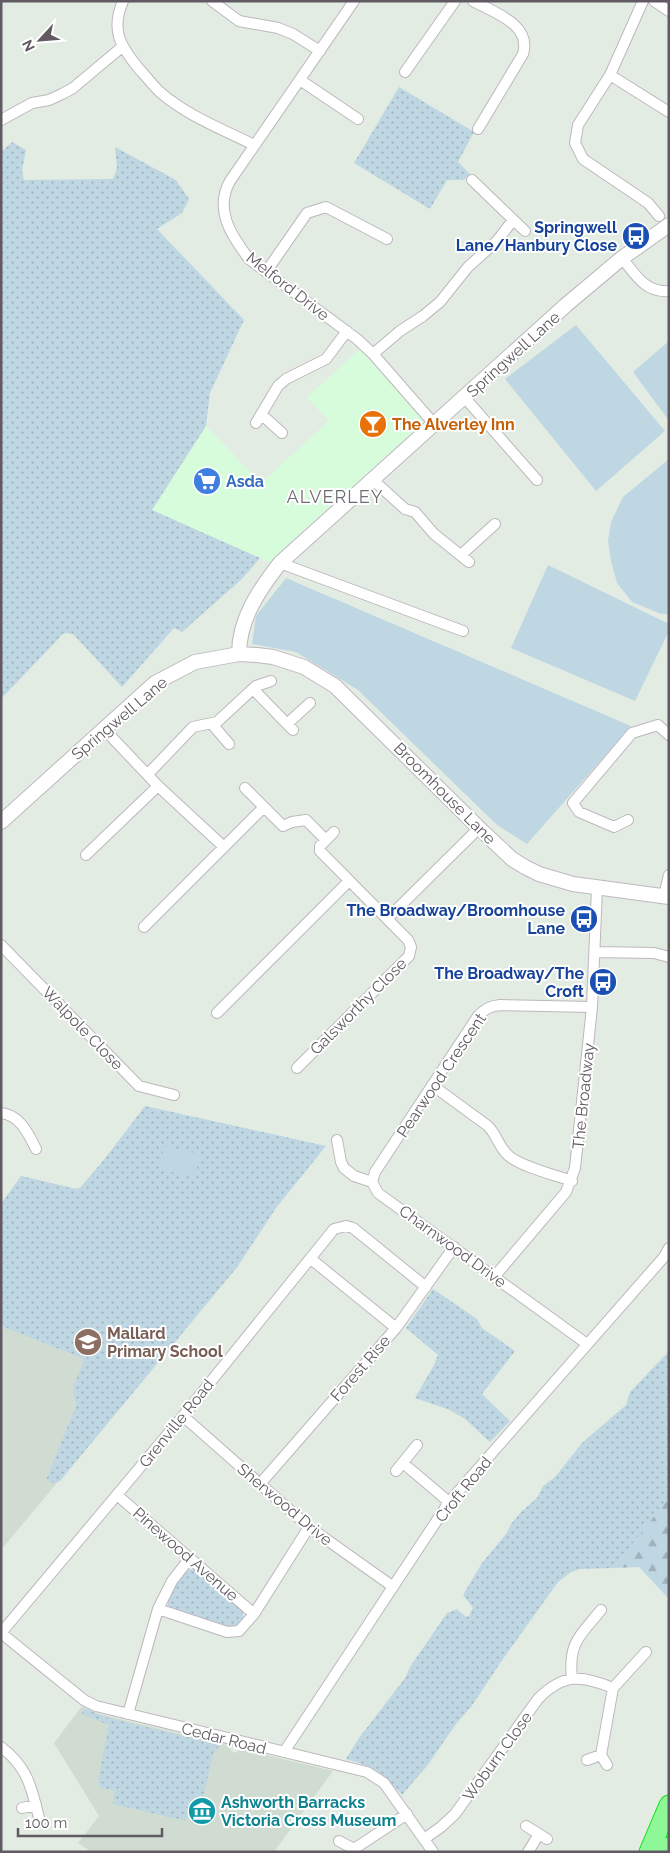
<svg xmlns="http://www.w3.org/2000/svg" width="670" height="1853" font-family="Raleway,sans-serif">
<defs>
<pattern id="grass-dots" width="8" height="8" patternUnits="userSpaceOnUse" patternTransform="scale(1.25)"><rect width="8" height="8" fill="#bfd7e3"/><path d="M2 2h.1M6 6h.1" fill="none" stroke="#9fb1bb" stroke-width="1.8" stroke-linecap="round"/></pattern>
<pattern id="forest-firs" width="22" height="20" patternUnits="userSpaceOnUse" patternTransform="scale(1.25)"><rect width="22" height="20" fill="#bfd7e3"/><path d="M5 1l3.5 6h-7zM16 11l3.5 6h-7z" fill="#9fb1bb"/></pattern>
</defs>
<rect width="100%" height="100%" fill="#e2ece3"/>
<!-- commercial -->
<path fill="#d7fcdb" d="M367,343L435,418L275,565L152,510L206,426L261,483L329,421L307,397Z"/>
<!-- education -->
<path fill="#d0dcd1" d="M103,1161L238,1266L1,1550V1204L21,1176L76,1189L80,1188Z
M82,1706L99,1714L227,1745L234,1753L242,1749L333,1771L274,1852H91L78,1843L99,1816L54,1743Z"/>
<!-- grass -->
<path fill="url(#grass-dots)" d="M399,87L474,132L458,162L470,174L464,180H447L430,209L354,163Z
M12,142L26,150L22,171L24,180L113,179L117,168L115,147L176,180L189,199L182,213L157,229L244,320L210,393L206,426L152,510L260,558L242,579L182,632L174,628L122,687L73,634L64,633L1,699V152Z
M145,1106L326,1146L276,1208L238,1266L60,1481L54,1483L46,1480L76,1406L73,1387L84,1361L82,1358L1,1326V1204L21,1176L76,1189L80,1188L103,1161Z
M433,1289L477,1319L482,1328L515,1351L482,1394L510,1421L490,1442L465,1419L450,1410L415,1398L434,1365L438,1355L406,1328Z
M669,1351V1499L613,1568L580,1569L571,1572L558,1582L503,1659L471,1707L456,1724L427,1766L402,1795C381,1772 377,1768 346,1759L359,1738L405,1678L410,1667L447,1613L457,1609L466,1617L469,1616L473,1608L463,1595L482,1563L506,1534L511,1524L522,1511L537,1498L543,1486L555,1477L582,1443L626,1405L630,1392Z
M191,1569L198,1571L242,1610L244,1620L241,1624L231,1629L173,1611L168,1607V1598L181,1574Z
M84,1708L105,1717L221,1745L213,1753L199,1817L187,1814L186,1821L113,1804L115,1791L101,1788L98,1781L109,1725L82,1714Z"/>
<!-- forest -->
<path fill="url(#forest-firs)" d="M669,1498V1599L639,1567L613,1568Z"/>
<!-- garden -->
<path fill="#bfd7e3" d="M576,325L665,431L596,491L505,379Z
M669,341V417L667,418L633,372Z
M669,459V614H661L632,602L617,583L611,561L608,541L611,522L623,497Z
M548,565L669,624V631L635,701L511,648Z
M286,578L631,726L527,844L497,825L358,690L296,652L252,644L256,616Z
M164,1146L200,1154L195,1177L159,1169Z"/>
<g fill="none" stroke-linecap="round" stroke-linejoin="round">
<defs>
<path id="street" d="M123,1C110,31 121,47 140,70C147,77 153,86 161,93C188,116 222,129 254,145
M212,1L239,21L278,28L293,34L320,51
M354,1L230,181C214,210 231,235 249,259L357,339L373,354L435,425
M473,1C493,12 532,24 523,54L478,129
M643,1L610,75L578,125L575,143L583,159L648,203L659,216
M654,1L669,11
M405,72L455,1
M610,75L669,112
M300,80L358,119
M1,120L32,103L49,100L62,94L73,88L122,47
M472,180L525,231
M622,258C635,274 645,293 669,291
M266,272L307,213L326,207L387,239
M373,354L400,331L423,316L440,302L468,267L497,241L513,220
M465,398L537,480
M261,414L282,433
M256,423L278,386L286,379L326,359L347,331
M373,480L405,509L415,512L434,534L469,562
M461,555L495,524
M280,563L463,631
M253,689L293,730
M212,724L229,744
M287,724L310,703
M103,728L158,786L224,847
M148,774L193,727L217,722L256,686L271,681
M245,788L283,826L292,822L306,820L326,840
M628,820L614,827L579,812L573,803L632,733L658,725L669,735
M86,855L158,786
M664,896L669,875
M388,918L479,828
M144,927L264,807
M1,945L139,1086L174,1095
M595,952L654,953L669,957
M217,1013L349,881
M297,1068L409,956L411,947L408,940L320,851V846L334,832
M432,1085L488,1126C497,1135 499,1148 509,1156C522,1167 555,1175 572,1181
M1,1113C20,1115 28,1133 36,1149
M337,1140L341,1162L344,1168L354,1176L372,1182L378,1193L587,1344
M372,1182L375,1172L478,1016C485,1009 490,1006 500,1005L592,1007
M311,1259L396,1328
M495,1276L566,1192L575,1168L592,1007L597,888
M183,1416L309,1527L392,1586
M403,1463L449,1502
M396,1471L417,1445
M260,1484L396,1328L454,1247
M117,1495L254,1614
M158,1609L227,1632L239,1631L254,1614L309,1527
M1,1633L183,1416L334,1229L346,1226L353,1228L426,1287
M1,1633L84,1700L96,1706L367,1772L384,1783L433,1852
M572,1679C568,1642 580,1636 601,1610
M128,1714L158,1609L172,1581L190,1558
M1,1747C29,1768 32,1790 40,1822
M284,1752L449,1502L664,1257L669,1248
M601,1755L613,1688L646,1652
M587,1760L601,1755L607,1765
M22,1808L36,1805
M526,1826L547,1839
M424,1839L441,1827L455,1814L538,1699C563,1673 582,1675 613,1688
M339,1841L354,1849V1852
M354,1849L407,1814
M528,1852L539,1834"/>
<path id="secondary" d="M239,654C239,619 259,590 280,563L566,305L622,258L669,225
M1,822L155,683L195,662L239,654L257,655L273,657L304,667L335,686L479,828L512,859L525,867L539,874L573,884L669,897"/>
<path id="highway" d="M649,1852L669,1805
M667,1852L669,1847"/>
</defs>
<!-- street casing -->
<use href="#street" stroke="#beb7be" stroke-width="12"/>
<!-- secondary casing -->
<use href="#secondary" stroke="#bfb7c0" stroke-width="16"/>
<!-- highway casing -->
<use href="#highway" stroke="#0ce211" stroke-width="21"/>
<!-- street -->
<use href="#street" stroke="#fff" stroke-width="10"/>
<!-- secondary -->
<use href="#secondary" stroke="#fff" stroke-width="14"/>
<!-- highway -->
<use href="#highway" stroke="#8ef797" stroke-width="19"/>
</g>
<!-- icons -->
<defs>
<symbol id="bus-disc" viewBox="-11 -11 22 22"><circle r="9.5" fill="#1a4fb4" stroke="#fff"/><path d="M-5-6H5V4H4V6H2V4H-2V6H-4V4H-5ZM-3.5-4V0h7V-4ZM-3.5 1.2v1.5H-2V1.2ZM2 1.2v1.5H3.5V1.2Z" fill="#fff"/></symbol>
<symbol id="bar-disc" viewBox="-11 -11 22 22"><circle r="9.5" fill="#e8710a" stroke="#fff"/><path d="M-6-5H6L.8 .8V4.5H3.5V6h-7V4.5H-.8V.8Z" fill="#fff"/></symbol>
<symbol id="supermarket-disc" viewBox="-11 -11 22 22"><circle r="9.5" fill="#3f7fe0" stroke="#fff"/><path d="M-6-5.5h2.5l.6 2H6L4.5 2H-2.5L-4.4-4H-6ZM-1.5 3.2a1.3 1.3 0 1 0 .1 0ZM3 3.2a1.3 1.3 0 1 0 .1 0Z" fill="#fff"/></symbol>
<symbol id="school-disc" viewBox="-11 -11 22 22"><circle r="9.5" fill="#8d6e63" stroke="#fff"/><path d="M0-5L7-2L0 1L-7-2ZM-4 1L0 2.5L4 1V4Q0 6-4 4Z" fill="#fff"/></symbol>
<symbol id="museum-disc" viewBox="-11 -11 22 22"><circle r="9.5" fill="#0f9aa8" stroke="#fff"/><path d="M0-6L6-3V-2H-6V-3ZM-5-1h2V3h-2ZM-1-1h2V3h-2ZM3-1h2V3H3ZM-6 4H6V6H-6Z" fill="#fff"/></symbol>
</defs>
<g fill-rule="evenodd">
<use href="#bus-disc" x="620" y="220" width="32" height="32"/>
<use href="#bar-disc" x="357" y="408" width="32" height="32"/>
<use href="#supermarket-disc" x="191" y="465" width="32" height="32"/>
<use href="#bus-disc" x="568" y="903" width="32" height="32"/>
<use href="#bus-disc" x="587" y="966" width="32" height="32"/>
<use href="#school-disc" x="72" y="1326" width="32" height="32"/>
<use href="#museum-disc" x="186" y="1795" width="32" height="32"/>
</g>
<g text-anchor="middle" stroke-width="4" stroke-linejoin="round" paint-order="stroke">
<!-- transit labels -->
<g font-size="16" font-weight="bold" fill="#164399" stroke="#fff" text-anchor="end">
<text x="617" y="233">Springwell<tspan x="617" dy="18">Lane/Hanbury Close</tspan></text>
<text x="565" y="916">The Broadway/Broomhouse<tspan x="565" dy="18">Lane</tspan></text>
<text x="584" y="979">The Broadway/The<tspan x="584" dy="18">Croft</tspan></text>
</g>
<!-- street labels -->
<g font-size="16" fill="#615a62" stroke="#fff">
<text transform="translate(288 286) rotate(38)" y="6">Melford Drive</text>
<text transform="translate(513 354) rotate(-42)" y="6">Springwell Lane</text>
<text transform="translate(119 718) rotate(-40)" y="6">Springwell Lane</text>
<text transform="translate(445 793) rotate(45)" y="6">Broomhouse Lane</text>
<text transform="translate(358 1006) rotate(-45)" y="6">Galsworthy Close</text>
<text transform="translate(83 1028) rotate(46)" y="6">Walpole Close</text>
<text transform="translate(441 1075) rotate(-56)" y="6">Pearwood Crescent</text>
<text transform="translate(583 1096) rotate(-84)" y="6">The Broadway</text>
<text transform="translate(453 1246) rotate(36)" y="6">Charnwood Drive</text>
<text transform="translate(360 1368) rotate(-49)" y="6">Forest Rise</text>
<text transform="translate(176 1423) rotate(-51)" y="6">Grenville Road</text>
<text transform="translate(463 1489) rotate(-51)" y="6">Croft Road</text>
<text transform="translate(285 1504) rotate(40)" y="6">Sherwood Drive</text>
<text transform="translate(186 1554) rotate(41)" y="6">Pinewood Avenue</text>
<text transform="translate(224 1738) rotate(14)" y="6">Cedar Road</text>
<text transform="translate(497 1756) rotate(-54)" y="6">Woburn Close</text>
</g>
<!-- food labels -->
<g font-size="16" font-weight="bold" fill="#c56008" stroke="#fff" text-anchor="start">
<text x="392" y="430">The Alverley Inn</text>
</g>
<!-- shop labels -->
<g font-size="16" font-weight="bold" fill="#366cbe" stroke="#fff" text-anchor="start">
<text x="226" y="487">Asda</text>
</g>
<!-- education labels -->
<g font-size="16" font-weight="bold" fill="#785e54" stroke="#fff" text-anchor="start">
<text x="107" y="1339">Mallard<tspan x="107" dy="18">Primary School</tspan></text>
</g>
<!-- culture labels -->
<g font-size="16" font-weight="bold" fill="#0d838f" stroke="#fff" text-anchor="start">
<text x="221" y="1808">Ashworth Barracks<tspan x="221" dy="18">Victoria Cross Museum</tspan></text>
</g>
<!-- neighbourhood labels -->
<g font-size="18" letter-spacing="1" fill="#726b74" stroke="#fff">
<text x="335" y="503">ALVERLEY</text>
</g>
</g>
<!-- border -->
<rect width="670" height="1853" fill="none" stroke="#615a62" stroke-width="5"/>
<!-- north arrow -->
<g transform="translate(40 40) rotate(244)" stroke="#ffffff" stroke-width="4" paint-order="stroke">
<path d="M0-4L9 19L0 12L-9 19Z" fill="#615a62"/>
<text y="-8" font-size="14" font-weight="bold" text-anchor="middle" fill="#615a62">N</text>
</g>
<!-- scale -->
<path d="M18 1828v8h144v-8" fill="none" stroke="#615a62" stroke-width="2.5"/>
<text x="25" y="1828" font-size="15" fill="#615a62" stroke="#ffffff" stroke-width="4" paint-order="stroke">100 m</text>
</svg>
